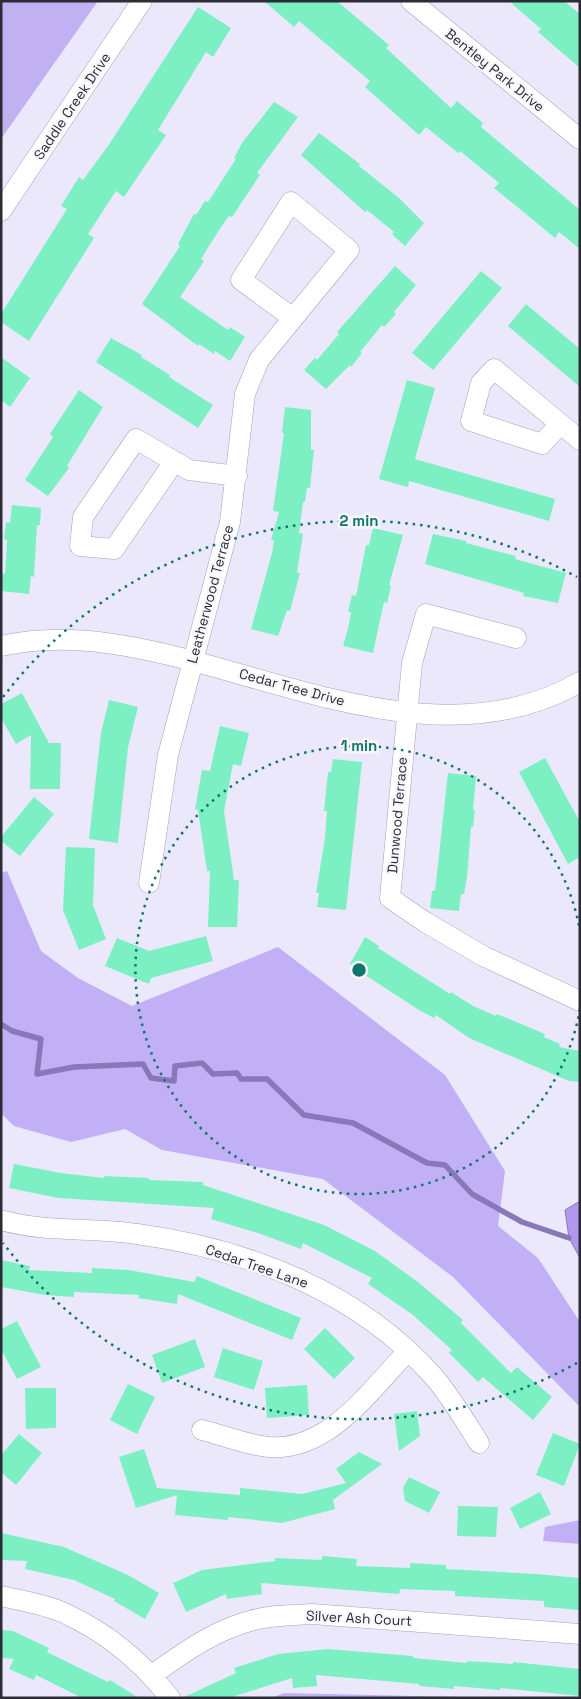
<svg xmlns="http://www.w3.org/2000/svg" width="581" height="1699" font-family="'Space Grotesk',sans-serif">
<rect width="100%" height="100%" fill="#ece8fc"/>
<!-- green -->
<path fill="#c1b1f2" d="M1,1H98L1,139Z"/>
<!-- forest -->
<path fill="#c2b0f6" d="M7,871L41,951L78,978L132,1006L278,947L445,1075L505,1171L498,1226L538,1258L580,1322V1407L453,1277L323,1179L162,1150L125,1129L71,1142L14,1126L1,1113V873Z
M580,1520V1544L543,1541L545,1527Z
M284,1693L504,1698H272Z"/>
<!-- water -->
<path fill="#b098ef" stroke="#8977b7" d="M580,1201V1258L569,1238L565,1210Z"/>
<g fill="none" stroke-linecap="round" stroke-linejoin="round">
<!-- stream -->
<path stroke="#8977b7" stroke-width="5.5" d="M1,1024L12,1031L41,1039L37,1074L74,1067L143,1064L151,1078L174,1081L175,1066L202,1063L213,1074L237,1073L241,1079H267L304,1115L353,1123L427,1163L445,1165L472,1194L522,1222L569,1238"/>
</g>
<!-- building -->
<path fill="#7cf0c3" d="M264,1H337L389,45L386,48L451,108L457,101L483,123L481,127L580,210V249L559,232L555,238L521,210L494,188L499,183L460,151L458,153L426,127L419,135L365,87L370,81L299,21L294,27Z
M509,1H564L580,14V68L538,32L541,29Z
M198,7L231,28L213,57L206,52L158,130L166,135L124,197L116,191L88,234L94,238L29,341L1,322V314L67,209L61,206L79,177L83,180L108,146Z
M274,102L298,117L257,173L260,175L232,217L229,216L219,230L201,259L204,261L180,297L228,330L230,327L245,337L230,361L215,351L214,354L199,344L198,346L142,304L180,246L178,244L194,214L196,215L205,201L208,202L236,159L234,158L242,143Z
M319,133L360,164L359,166L399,198L424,223L405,246L392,234L394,232L367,210L365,212L301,155Z
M395,266L416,285L394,312L396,314L384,327L382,325L360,352L362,353L351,367L350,365L326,389L304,370L315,358L317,360L339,334L337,332Z
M481,271L502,288L433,370L412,353Z
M526,304L580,349V387L508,326Z
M111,338L142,355L141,357L170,375L169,377L213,405L198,428L96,362Z
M1,357L30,378L10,407L1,400Z
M407,380L435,388L415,459L555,499L549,521L409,481L408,487L379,479Z
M79,390L103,407L67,466L69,468L48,496L25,480L53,437L50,434Z
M285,407L311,410V450H314L310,488H307L305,502H303L299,533L303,534L297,573H300L290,611L287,610L278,636L251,629L272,553L274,540H271L279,512L273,511L284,433H282Z
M12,505L41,508L40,525H37L34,577L31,576L29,594L1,591V573L5,574L7,540L4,539L6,522L10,523Z
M373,528L403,535L389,585L391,586L387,603L384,602L373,653L343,646L348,629L351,612H348L352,595L356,596L366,545H369Z
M433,534L466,541V543L516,556L515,559L566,573L558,603L523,596L524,593L425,564Z
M22,693L49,743H61L60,789H30L31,735L16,744L1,718V704Z
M109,700L138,707L128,747L118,843L89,839L101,733Z
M220,726L249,733L241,766L233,764L224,811L234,880H239L237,927H208L210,871H207L198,810L195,809L202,770L210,771Z
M545,758L580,822V857L568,864L519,772Z
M333,759L362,762L346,910L317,907L319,893H316L325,838L327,811H324L328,772H331Z
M448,773L476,776L473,810H475L473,827H471L467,877L464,894H461L459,911L430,908L432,891H435Z
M34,797L54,814L20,856L1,841V837Z
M66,847L95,848L93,905L106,939L79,950L63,910Z
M206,936L213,961L151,978L149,984L105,966L117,938L149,951Z
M365,937L379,946L378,948L450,994L451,992L473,1006L496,1016L497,1014L545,1034L544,1037L560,1044L559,1047L580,1051V1082L569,1081L469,1038L436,1015L434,1018L419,1010L362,973L350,964Z
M14,1164L61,1173L104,1178V1176L149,1178V1180L203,1182V1185L324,1225L375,1251L418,1282L463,1320L461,1323L511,1373L517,1367L552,1397L533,1420L483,1377L478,1382L449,1353L452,1350L413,1315L368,1284L372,1278L303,1243L301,1249L258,1233L211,1219L214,1208L58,1198L9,1188Z
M1,1260L30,1266L29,1270L92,1273V1268L129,1270L194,1282L197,1276L301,1318L292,1340L178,1294L177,1304L138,1298L139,1295L74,1292V1297L45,1295L1,1287Z
M17,1321L41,1367L17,1379L1,1349V1329Z
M325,1328L355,1358L334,1379L304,1349Z
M195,1339L205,1367L162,1383L152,1355Z
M223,1348L263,1361L254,1390L214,1377Z
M128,1384L155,1397L137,1434L110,1420Z
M307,1385L309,1415L267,1418L265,1388Z
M25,1388H56V1428L26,1429Z
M417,1411L420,1436L399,1451L394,1414Z
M553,1433L580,1444L564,1486L536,1475Z
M19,1434L42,1453L16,1485L1,1472V1455Z
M144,1449L157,1488L240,1495V1488L302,1494L346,1483L336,1469L359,1452L382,1464L333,1500L335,1509L282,1523L228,1517V1520L175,1515L177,1495L136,1508L119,1457Z
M409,1477L440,1492L429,1513L405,1501L403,1488Z
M540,1492L551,1514L520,1529L510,1508Z
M458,1506L498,1507L496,1537L457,1536Z
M1,1533L64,1547L128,1575L159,1593L145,1619L114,1601L115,1599L74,1580L25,1569L27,1561L1,1560Z
M322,1556L357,1559L356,1566L410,1568V1563L446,1565V1569L536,1574L580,1578L579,1610L544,1607V1601L455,1596V1591L400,1589L399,1594L261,1583L262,1594L227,1599L226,1594L186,1612L173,1583L202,1570L275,1561V1558L322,1560Z
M1,1630L13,1631L49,1648L47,1652L108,1682L110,1680L139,1698H82L36,1675L34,1680L9,1669L14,1659L1,1658Z
M328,1649L413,1656V1658L467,1663V1661L513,1664V1662L580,1669V1696L501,1688L500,1690L454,1686V1689L419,1686V1684L316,1675L317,1686L293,1688L292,1678L229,1698H182L236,1673L234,1668L278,1654Z"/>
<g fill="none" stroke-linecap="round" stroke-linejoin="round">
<defs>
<path id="minor" d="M411,1L580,139
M1,211L142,1
M560,424L542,444L471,421L481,383L494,369L580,440
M174,462L114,549L80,546L83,517L136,439L189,470L237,476
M516,638L426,614L412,663L390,898L425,922L483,956L580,1001
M1,646C58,633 114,642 169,655C299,686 452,756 580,682
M149,883L168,755L230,522L245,394L259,360L349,250L291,202L241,280L293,318
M1,1220C46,1233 91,1227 137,1234C247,1249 358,1291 434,1377C451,1397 465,1421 479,1443
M202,1430C223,1435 247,1445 268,1447C329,1452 371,1389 408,1351
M1,1596C22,1601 45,1604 64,1613C106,1632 142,1662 170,1698
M152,1675C183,1653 213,1631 250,1621C270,1615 292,1615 312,1614L580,1634"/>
</defs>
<!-- minor casing -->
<use href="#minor" stroke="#a49fb7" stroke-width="21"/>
<!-- minor -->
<use href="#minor" stroke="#fff" stroke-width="20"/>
</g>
<!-- distance rings -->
<g fill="none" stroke="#0f766e" stroke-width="2.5" stroke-dasharray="2.5 5">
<path d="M580 1009A224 224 0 1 1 580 931"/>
<path d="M577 1363A449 449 0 0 1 3 1243M3 697A449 449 0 0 1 577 577"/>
</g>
<g text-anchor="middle" stroke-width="5" stroke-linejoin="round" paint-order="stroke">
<!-- street labels -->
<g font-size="14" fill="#2d2b35" stroke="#f8f7fc">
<text transform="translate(495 70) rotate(39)" y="5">Bentley Park Drive</text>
<text transform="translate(72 106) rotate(-56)" y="5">Saddle Creek Drive</text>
<text transform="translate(210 594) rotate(-75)" y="5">Leatherwood Terrace</text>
<text transform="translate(292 687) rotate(15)" y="5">Cedar Tree Drive</text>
<text transform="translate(397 815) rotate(-85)" y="5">Dunwood Terrace</text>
<text transform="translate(257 1266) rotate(19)" y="5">Cedar Tree Lane</text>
<text transform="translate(359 1618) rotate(3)" y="5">Silver Ash Court</text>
</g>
</g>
<circle cx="359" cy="970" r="8" fill="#0f766e" stroke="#f8f7fc" stroke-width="2.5"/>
<g font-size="15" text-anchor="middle" font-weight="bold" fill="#0f766e" stroke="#f8f7fc" stroke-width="5" stroke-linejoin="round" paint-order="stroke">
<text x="359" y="526">2 min</text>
<text x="359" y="751">1 min</text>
</g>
<!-- border -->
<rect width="581" height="1699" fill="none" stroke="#2d2b35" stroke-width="5"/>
</svg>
